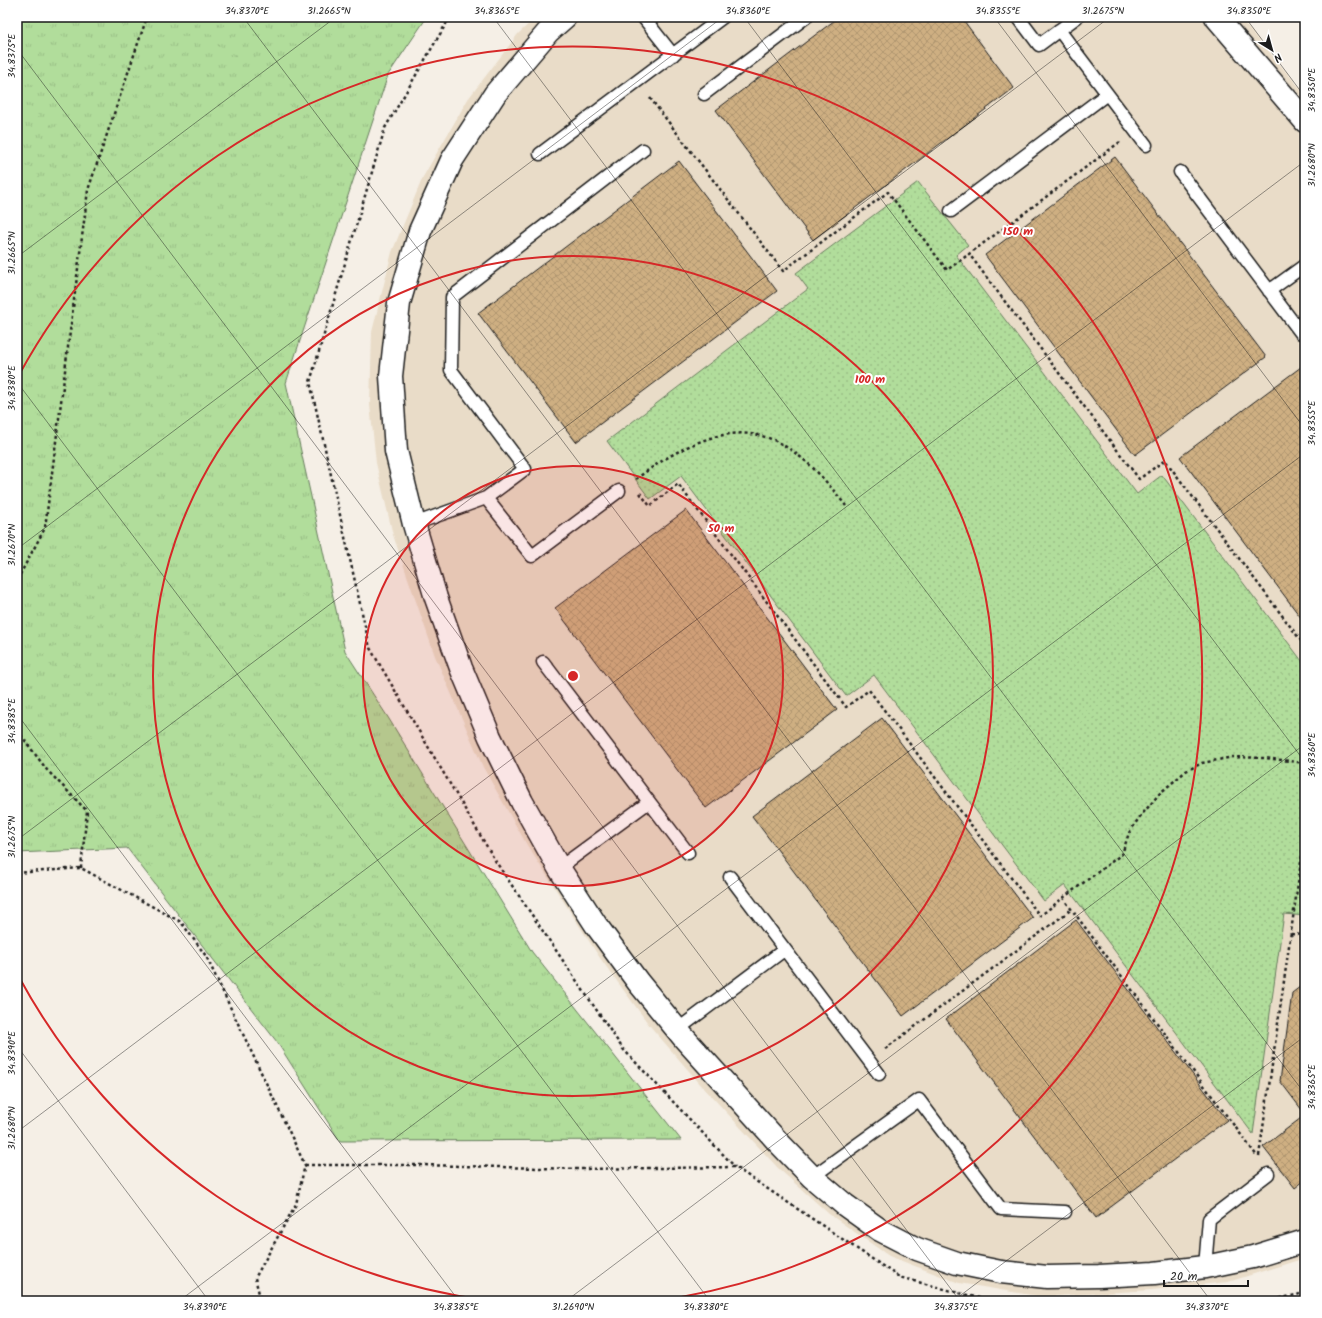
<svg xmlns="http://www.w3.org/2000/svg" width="1322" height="1318" font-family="Kalam,sans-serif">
<defs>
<pattern id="grass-tufts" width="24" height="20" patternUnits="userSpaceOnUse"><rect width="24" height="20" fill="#b1dd9b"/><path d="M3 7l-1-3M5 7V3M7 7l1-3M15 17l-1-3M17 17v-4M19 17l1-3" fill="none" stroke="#98bd85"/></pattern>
<pattern id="park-dots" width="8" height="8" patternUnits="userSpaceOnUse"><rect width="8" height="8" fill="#b1dd9b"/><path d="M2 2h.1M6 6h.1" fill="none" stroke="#98bd85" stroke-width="1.8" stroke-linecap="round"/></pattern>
<pattern id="building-cross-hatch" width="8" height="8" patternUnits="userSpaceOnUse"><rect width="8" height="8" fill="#ceaf82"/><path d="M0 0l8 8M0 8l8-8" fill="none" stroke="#b09670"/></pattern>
</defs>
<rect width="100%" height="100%" fill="#f5efe6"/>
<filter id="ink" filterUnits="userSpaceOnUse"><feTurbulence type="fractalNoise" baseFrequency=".025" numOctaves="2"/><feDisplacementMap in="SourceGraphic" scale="8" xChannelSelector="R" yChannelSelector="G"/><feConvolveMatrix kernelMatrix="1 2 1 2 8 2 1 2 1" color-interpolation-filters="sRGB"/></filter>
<g filter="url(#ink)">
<!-- built -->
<path fill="#e9dcc8" d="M536,17H1239L1305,93V1258L1228,1282L1151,1290L1043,1297L959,1283L889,1256L829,1214L778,1168L702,1086L650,1026L600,958L527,845L483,767L435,656L393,535L376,463L370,405L372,332L392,252L423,177L468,99L518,34Z"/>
<!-- grass -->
<path fill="url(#grass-tufts)" stroke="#667c5c" d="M17,17H427L388,75L286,383L345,651L389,719L532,952L681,1140L340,1141L277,1042L127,848L17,853Z"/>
<!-- park -->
<path fill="url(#park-dots)" stroke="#667c5c" d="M918,182L968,245L956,255L1137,494L1162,475L1305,665V916L1284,914L1253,1134L1065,885L1044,901L874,675L846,696L681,476L650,499L607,441L808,289L796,273Z"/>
<!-- building -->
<path fill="url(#building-cross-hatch)" stroke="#1c1c1c" d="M839,17H961L1014,88L813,240L716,110Z
M1115,157L1266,357L1135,455L985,255Z
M679,161L777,291L576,442L478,313Z
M1305,364V623L1180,457Z
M686,510L837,710L706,808L555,608Z
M882,718L1033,918L903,1016L752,816Z
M1076,920L1227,1120L1096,1218L946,1019Z
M1305,983V1114L1280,1081L1292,993Z
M1305,1115V1180L1295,1188L1263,1147Z"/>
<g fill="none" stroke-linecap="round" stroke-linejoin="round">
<defs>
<path id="service" d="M643,17L673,55
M1018,17L1039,45L1077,17
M1059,30L1146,145
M704,94L806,17
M540,154L723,17
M1180,172L1301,333
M951,211L1107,94
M1269,291L1305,265
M486,498L532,556L619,491
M414,524L486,498L525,469L451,370L452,297L643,150
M543,662L688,853
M559,868L649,802
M730,877L879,1074
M677,1030L784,950
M812,1177L919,1100L1001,1209L1065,1212
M1205,1267L1209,1219L1268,1174"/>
<path id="minor" d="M565,17L548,32L495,94L452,160L420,231L399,303L391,376L396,451L414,524L436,598L461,668L490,737L522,802L559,868L596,925L638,982L684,1038L779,1143L812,1177L845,1205L880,1230L917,1249L957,1263L1001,1272L1047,1277L1099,1276L1154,1273L1205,1267L1253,1257L1305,1241
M1216,17L1305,121"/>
</defs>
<!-- service casing -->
<use href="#service" stroke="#1c1c1c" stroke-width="15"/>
<!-- minor casing -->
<use href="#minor" stroke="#1c1c1c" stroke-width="25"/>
<!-- path -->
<path stroke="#1c1c1c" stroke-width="2.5" stroke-dasharray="3 3" stroke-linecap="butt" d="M450,17L385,128L310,382L370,648L496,862L623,1049L735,1167
M650,98L783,271L888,192L947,270L969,254
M1120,142L969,254L1139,479L1165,460L1305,646
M636,479C676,449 733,415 783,445C809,460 828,483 846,506
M640,493L650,506L678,484L846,707L869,690L1040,916L1063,898L1257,1156
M17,580L45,528L88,190L147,17
M17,730L47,770L87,811L81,868
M17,873L81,868L181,922L206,956L305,1165L296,1204L255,1278L261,1301
M1063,898L1122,854L1129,833L1139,818L1160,793L1186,771L1202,763L1233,757L1265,758L1305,763
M1291,934L1305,935
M885,1049L1072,909
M1259,1156L1305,834
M305,1165H422L578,1169L735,1167L899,1277L990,1301
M1268,1301L1305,1293"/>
<!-- service -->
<use href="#service" stroke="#fff" stroke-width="12"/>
<!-- minor -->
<use href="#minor" stroke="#fff" stroke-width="22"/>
</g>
</g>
<!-- ticks -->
<path fill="none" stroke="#1c1c1c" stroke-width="1" stroke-opacity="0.45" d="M243,17L1211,1301M493,17L1305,1094M744,17L1305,762M994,17L1305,429M1245,17L1305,97M17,49L960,1301M17,257L336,17M17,382L710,1301M17,549L723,17M17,714L459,1301M17,840L1110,17M17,1046L209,1301M17,1132L1305,161M179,1301L1305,453M566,1301L1305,744M953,1301L1305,1036"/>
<!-- distance rings -->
<circle cx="573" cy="676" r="210" fill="#d62828" fill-opacity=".12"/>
<g fill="none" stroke="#d62828" stroke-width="2">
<circle cx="573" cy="676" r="210"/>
<circle cx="573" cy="676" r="420"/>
<path d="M491 1301A630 630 0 0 1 19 977M19 375A630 630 0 1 1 655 1301"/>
</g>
<circle cx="573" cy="676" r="6" fill="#d62828" stroke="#fff" stroke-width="2"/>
<g font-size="12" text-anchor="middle" font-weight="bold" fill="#d62828" stroke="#fff" stroke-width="4" stroke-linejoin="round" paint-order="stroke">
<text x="1018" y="235">150 m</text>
<text x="870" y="383">100 m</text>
<text x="721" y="532">50 m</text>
</g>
<!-- margin -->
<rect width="1322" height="1318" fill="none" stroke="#fff" stroke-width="44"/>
<!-- north arrow -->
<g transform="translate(1272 50) rotate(143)" stroke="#ffffff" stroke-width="3" paint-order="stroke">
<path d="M0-3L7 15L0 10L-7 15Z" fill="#1c1c1c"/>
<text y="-6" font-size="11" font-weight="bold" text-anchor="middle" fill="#1c1c1c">N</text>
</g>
<!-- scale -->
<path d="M1164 1280v6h84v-6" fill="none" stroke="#1c1c1c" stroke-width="2"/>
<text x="1170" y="1280" font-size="12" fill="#1c1c1c" stroke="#ffffff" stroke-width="3" paint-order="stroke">20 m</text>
<rect x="22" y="22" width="1278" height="1274" fill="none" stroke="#1c1c1c" stroke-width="1.5"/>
<g font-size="10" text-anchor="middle" fill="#1c1c1c">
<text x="247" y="14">34.8370°E</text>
<text x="329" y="14">31.2665°N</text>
<text x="497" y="14">34.8365°E</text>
<text x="748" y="14">34.8360°E</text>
<text x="998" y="14">34.8355°E</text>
<text x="1103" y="14">31.2675°N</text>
<text x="1249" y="14">34.8350°E</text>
<text transform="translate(11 56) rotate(-90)" y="4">34.8375°E</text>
<text transform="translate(1311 90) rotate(-90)" y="4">34.8350°E</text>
<text transform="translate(1311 165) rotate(-90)" y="4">31.2680°N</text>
<text transform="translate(11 253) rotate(-90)" y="4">31.2665°N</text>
<text transform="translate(11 388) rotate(-90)" y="4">34.8380°E</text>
<text transform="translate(1311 423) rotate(-90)" y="4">34.8355°E</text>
<text transform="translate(11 545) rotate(-90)" y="4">31.2670°N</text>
<text transform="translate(11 721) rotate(-90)" y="4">34.8385°E</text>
<text transform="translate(1311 755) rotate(-90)" y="4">34.8360°E</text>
<text transform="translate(11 837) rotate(-90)" y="4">31.2675°N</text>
<text transform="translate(11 1053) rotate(-90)" y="4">34.8390°E</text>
<text transform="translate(1311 1087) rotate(-90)" y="4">34.8365°E</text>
<text transform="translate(11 1128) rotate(-90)" y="4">31.2680°N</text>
<text x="205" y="1310">34.8390°E</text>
<text x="456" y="1310">34.8385°E</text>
<text x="573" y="1310">31.2690°N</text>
<text x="706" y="1310">34.8380°E</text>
<text x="956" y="1310">34.8375°E</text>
<text x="1207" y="1310">34.8370°E</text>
</g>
</svg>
